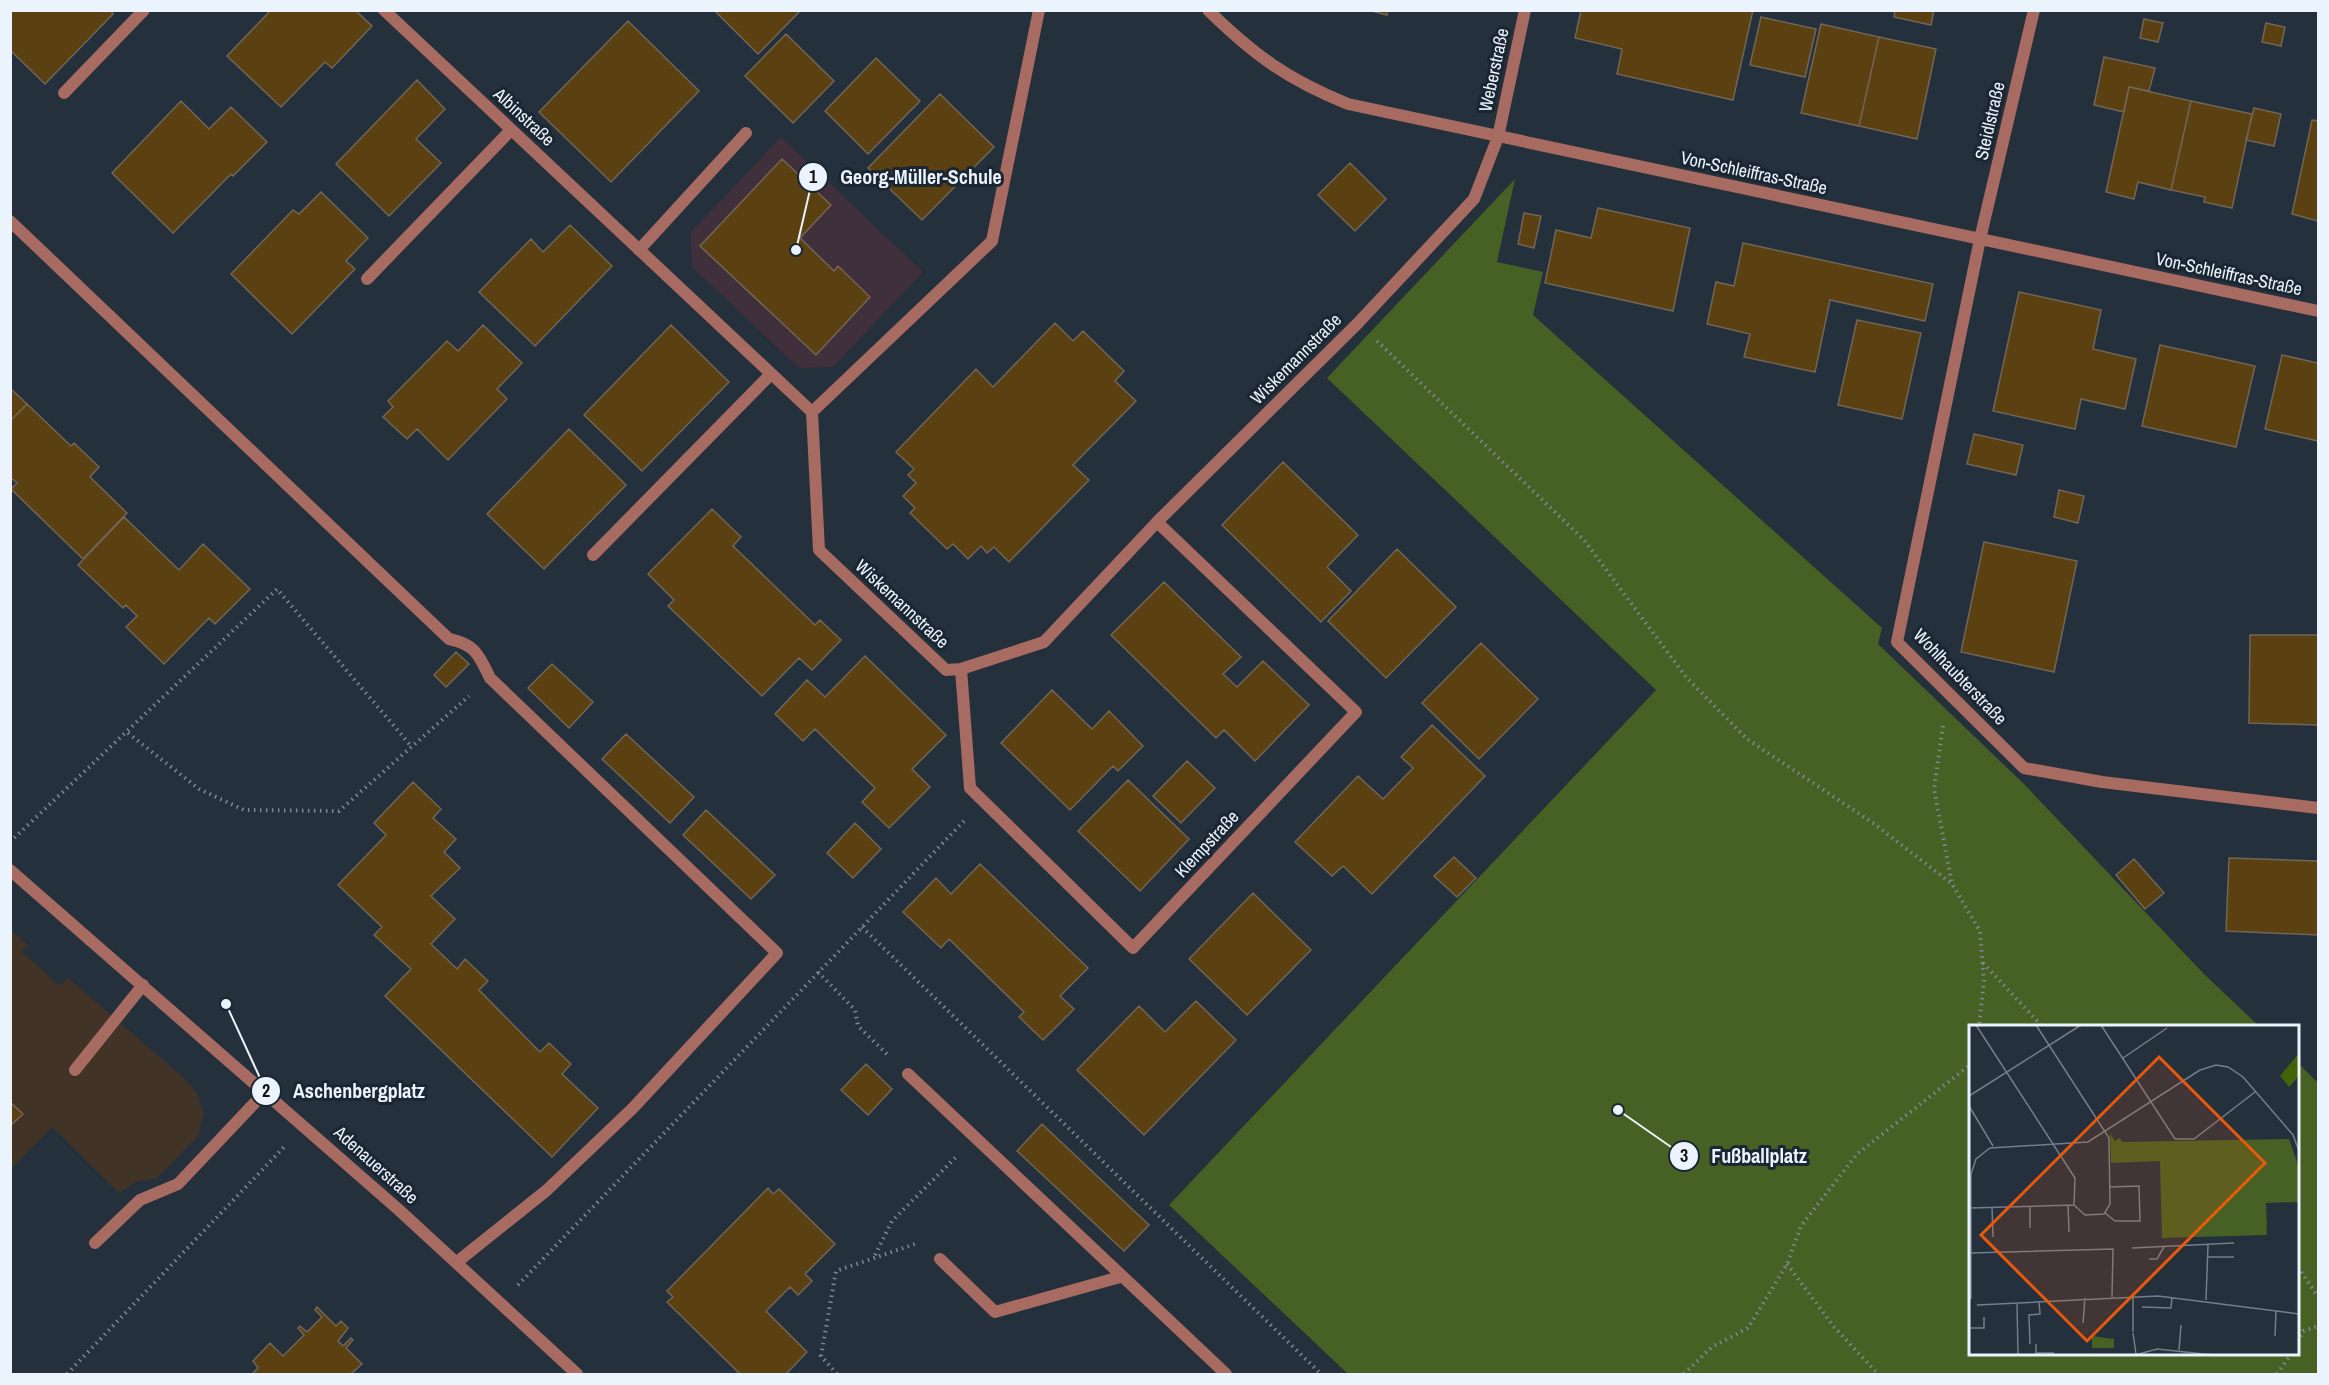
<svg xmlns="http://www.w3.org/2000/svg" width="2329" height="1385" font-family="'Archivo Narrow',sans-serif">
<rect width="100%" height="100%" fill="#24303c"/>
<!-- commercial -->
<path fill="#413326" d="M11,930L28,945L22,952L60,986L68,978L184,1078L197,1093L204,1114L198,1136L157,1178L136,1182L119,1193L52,1127L11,1169Z"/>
<!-- education -->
<path fill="#40303c" d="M781,137L923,272L833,367L799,368L692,267L691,232Z"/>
<!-- green -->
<path fill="#466123" d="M1515,179L1497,262L1543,272L1533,315L1882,628L1878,644L2024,784L2203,973L2259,1026H1970V1354H2298V1063L2318,1083V1374H1348L1169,1205L1656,690L1327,378Z"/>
<!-- building -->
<path fill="#5b4012" stroke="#716656" stroke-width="1.5" d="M10,10H110L113,14L45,84L10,50Z
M271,10H355L372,26L332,68L325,62L281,107L227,56Z
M714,10H801L758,54Z
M1368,10H1388L1387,15Z
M1581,10H1753L1733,100L1617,74L1622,49L1575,38Z
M1895,10H1934L1931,25L1894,17Z
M1761,17L1816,29L1805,77L1750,65Z
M2144,19L2163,23L2158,42L2140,38Z
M628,21L699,91L611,182L539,112Z
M2266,23L2285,27L2281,46L2262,42Z
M1821,24L1879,37L1859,126L1801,113Z
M786,34L834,81L793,123L745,76Z
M1879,37L1936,49L1917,139L1859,126Z
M2104,57L2155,68L2149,91L2129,87L2124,112L2094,105Z
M876,58L920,101L868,154L825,111Z
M417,80L445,109L416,139L441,163L389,216L336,164Z
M2129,87L2191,101L2171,190L2138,182L2134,199L2106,192Z
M940,94L994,147L922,220L868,168Z
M181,101L209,129L231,107L267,142L233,176L231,174L173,233L112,173Z
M2191,101L2252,114L2232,208L2204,202L2205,197L2171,190Z
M2254,108L2281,114L2274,146L2246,140Z
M2312,120L2318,121V221L2292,214Z
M782,159L831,205L800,238L834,271L838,266L870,297L816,355L700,246Z
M1350,163L1386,199L1355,231L1318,195Z
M321,192L368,238L346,261L355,269L292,334L231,274L293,210L299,214Z
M1598,208L1690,228L1673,311L1545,283L1556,230L1591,238Z
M1524,213L1541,216L1534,248L1518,244Z
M570,225L612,266L535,346L479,292L531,239L543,252Z
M1743,243L1933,284L1925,321L1830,300L1815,372L1744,357L1750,334L1707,324L1716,282L1734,286Z
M2019,292L2101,310L2093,349L2136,359L2125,409L2081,399L2075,429L1993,411Z
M1857,320L1921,333L1902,419L1838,405Z
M1055,323L1073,341L1083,331L1124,371L1115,381L1136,401L1073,465L1089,480L1009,562L994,547L987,553L981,546L968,559L953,544L947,549L910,513L915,508L903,496L916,483L908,475L914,469L896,452L976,369L993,387Z
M483,325L522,363L497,389L507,399L448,460L417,429L407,439L383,417L393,407L388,401L447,341L458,351Z
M671,325L729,382L642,471L584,415Z
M2160,345L2255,366L2236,447L2142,426Z
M2282,355L2318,363V441L2265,429Z
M10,388L27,404L10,421Z
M27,404L71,446L74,443L99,467L90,477L127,513L83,559L11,489L17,483L10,477V421Z
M569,429L626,485L544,569L487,514Z
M1974,434L2023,445L2016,475L1967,464Z
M1283,462L1358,535L1327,567L1351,591L1321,622L1222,525Z
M2059,490L2084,496L2078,523L2054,517Z
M712,509L741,537L733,546L815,625L820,620L841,640L812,670L799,658L762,696L668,606L674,600L648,574Z
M124,517L179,570L203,544L250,589L215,624L209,618L164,664L126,627L137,616L126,605L123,608L78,565Z
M1984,542L2077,561L2054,672L1961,652Z
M1397,549L1456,607L1386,678L1328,621Z
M1164,582L1241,657L1223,674L1237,687L1263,661L1309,705L1255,761L1224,730L1216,738L1111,635Z
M2250,635H2318V725L2249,723Z
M1481,643L1538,699L1479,759L1422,703Z
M456,652L469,664L446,687L434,675Z
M865,656L946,735L912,769L930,787L889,828L862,802L875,788L815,729L803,741L775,714L807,680L825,697Z
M552,664L593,702L569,728L528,688Z
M1052,690L1092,729L1109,711L1143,746L1118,771L1113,766L1070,810L1001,743Z
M1432,725L1485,776L1372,894L1343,866L1332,876L1295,842L1358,776L1383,799L1413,768L1401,757Z
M626,734L694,797L670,823L602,759Z
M1187,761L1215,788L1181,823L1153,796Z
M1128,780L1189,839L1140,891L1078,831Z
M413,782L441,809L433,818L456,839L444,852L460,868L431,896L455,919L431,944L457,969L465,959L488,981L479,990L540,1052L549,1043L571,1064L562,1074L598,1108L552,1157L385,996L411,969L374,935L382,927L338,885L386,835L374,823Z
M706,810L775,875L751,899L683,835Z
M855,823L881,849L853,878L827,853Z
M1454,857L1476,878L1457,897L1434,876Z
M2229,858L2318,861V935L2226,931Z
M2134,859L2164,893L2145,909L2116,875Z
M980,864L1088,968L1060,996L1074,1009L1043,1040L1019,1017L1024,1012L949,939L941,948L903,912L936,878L951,894Z
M1253,893L1311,950L1247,1015L1189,959Z
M1196,1001L1236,1040L1144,1135L1077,1070L1139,1006L1165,1032Z
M866,1064L892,1089L868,1115L841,1090Z
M10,1102L23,1114L10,1126Z
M1042,1124L1149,1225L1124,1251L1017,1151Z
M768,1188L773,1194L779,1189L835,1244L805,1274L812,1281L798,1295L790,1287L766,1311L807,1352L786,1374H740L667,1302L673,1297L667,1291Z
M317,1307L336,1326L341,1321L348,1328L338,1341L343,1346L351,1338L353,1340L346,1348L362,1364L351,1374H252L258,1368L253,1361L270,1343L283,1356L304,1335L298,1328L300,1326L307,1332L322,1317L315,1310Z"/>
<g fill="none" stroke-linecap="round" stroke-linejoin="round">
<!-- path -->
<path stroke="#7e8893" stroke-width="4" stroke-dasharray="1.5 4.5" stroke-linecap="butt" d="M1377,341L1584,540L1686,677L1747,739L1873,823L1952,884L1980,931L1984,981L1979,1026
M1943,726L1934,789L1952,884
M128,733L199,789L244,810L339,811L469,696
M10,842L277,589L412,747
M862,927L1321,1374
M1983,963L2042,1026
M818,972L855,1010L858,1026L890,1057
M875,1255L892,1221L957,1156
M1787,1264L1834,1327L1878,1374
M2298,1267L2318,1297
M518,1285L964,821
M2298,1342L2303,1331L2318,1326
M67,1374L286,1145
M837,1374L821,1356L836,1271L918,1243
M1684,1374L1712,1347L1748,1328L1787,1264L1801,1226L1857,1154L1970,1065
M2277,1374L2291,1354"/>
<!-- lane -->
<path stroke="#a86b62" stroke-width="12" d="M64,93L144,10
M10,221L449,639C475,644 479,655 490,678L777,953L633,1108L547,1190L457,1262
M367,279L511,130
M593,555L771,374
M75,1070L143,985
M908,1074L1226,1374
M95,1243L140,1200L178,1184L265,1092
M940,1259L995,1312L1120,1277"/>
<!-- street -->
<path stroke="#a86b62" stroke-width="12" d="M384,10L812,412
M1039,10L992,241L812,412L819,550L946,670L961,669L1044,642L1157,522L1358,323L1474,199L1498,137L1525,10
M1208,10C1255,56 1287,79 1348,104L2318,311
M2034,10L1980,239L1897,642L2024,768L2102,782L2318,808
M639,250L746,133
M961,669L970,788L1133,948L1356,712L1157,522
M10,870L399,1210L577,1374"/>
</g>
<g text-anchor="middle" stroke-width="6" stroke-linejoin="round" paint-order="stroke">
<!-- street labels -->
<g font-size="18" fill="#ebf3fc" stroke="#1a2632">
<text transform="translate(1494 70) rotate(-78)" y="6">Weberstraße</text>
<text transform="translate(524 117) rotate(43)" y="6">Albinstraße</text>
<text transform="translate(1990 121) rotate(-77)" y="6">Steidlstraße</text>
<text transform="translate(1754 173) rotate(12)" y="6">Von-Schleiffras-Straße</text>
<text transform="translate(2229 274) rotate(12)" y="6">Von-Schleiffras-Straße</text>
<text transform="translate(1296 359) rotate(-45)" y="6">Wiskemannstraße</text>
<text transform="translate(902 604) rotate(43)" y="6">Wiskemannstraße</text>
<text transform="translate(1960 677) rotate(46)" y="6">Wohlhaubterstraße</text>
<text transform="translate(1207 844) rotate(-47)" y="6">Klempstraße</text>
<text transform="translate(376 1165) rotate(42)" y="6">Adenauerstraße</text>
</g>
</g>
<!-- overview -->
<g transform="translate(1969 1025)">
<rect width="330" height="330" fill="#24303c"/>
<path d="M141,108L146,116L151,113L153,117L320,114L330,143V177L297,178L298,210L193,213L191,136L142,138ZM123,311L145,314V323H123Z" fill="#466123"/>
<path d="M330,28V51L320,62L311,51Z" fill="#426306"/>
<path fill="none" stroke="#747e89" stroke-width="1.5" d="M7,0L106,153L105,180L116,190L135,189L141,179L140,113L67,0M132,0L206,114H225L286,67M154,33L198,3M0,71L112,0M0,81L24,121M99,180L100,207M61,181V203M23,182L24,212M1,183L105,180M136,188L146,196H171L170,161L140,162M163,223L265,218M1,228L144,224L143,272M239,232H265M180,234H188L195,222M164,271V307M2,274V149L7,134L21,123L119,117L231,45L247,40L259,42L274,52L324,110L330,126M237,275L239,220M48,278L49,330M8,280L189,271L330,289M173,282L202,283L203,272M114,298L116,273M0,303H15V292M164,308L167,329M306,311L307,286M61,319L60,290L71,289L70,276M67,319V328H85M210,325L212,300M166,330L188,324L244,330"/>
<path fill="#e8590c" fill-opacity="0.15" stroke="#e8590c" stroke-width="3" d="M190,32L296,138L118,316L12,210Z"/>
<rect width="330" height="330" fill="none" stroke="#ebf3fc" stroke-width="3"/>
</g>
<!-- callouts -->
<path fill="none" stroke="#ebf3fc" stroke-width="2" d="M796 250L813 177M226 1004L266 1091M1618 1110L1684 1156"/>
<g fill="#ebf3fc" stroke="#1a2632" stroke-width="2">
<circle cx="796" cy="250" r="6"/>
<circle cx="226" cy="1004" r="6"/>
<circle cx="1618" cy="1110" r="6"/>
<circle cx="813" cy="177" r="15"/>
<circle cx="266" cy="1091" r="15"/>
<circle cx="1684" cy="1156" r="15"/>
</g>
<g font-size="18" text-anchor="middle" font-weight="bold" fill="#111">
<text x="813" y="183">1</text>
<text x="266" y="1097">2</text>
<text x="1684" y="1162">3</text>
</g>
<g font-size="20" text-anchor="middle" font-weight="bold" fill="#ebf3fc" stroke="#1a2632" stroke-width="6" stroke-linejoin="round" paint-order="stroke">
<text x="921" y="184">Georg-Müller-Schule</text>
<text x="359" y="1098">Aschenbergplatz</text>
<text x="1759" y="1163">Fußballplatz</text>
</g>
<!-- border -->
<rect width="2329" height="1385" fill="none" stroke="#ebf3fc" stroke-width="24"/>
</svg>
